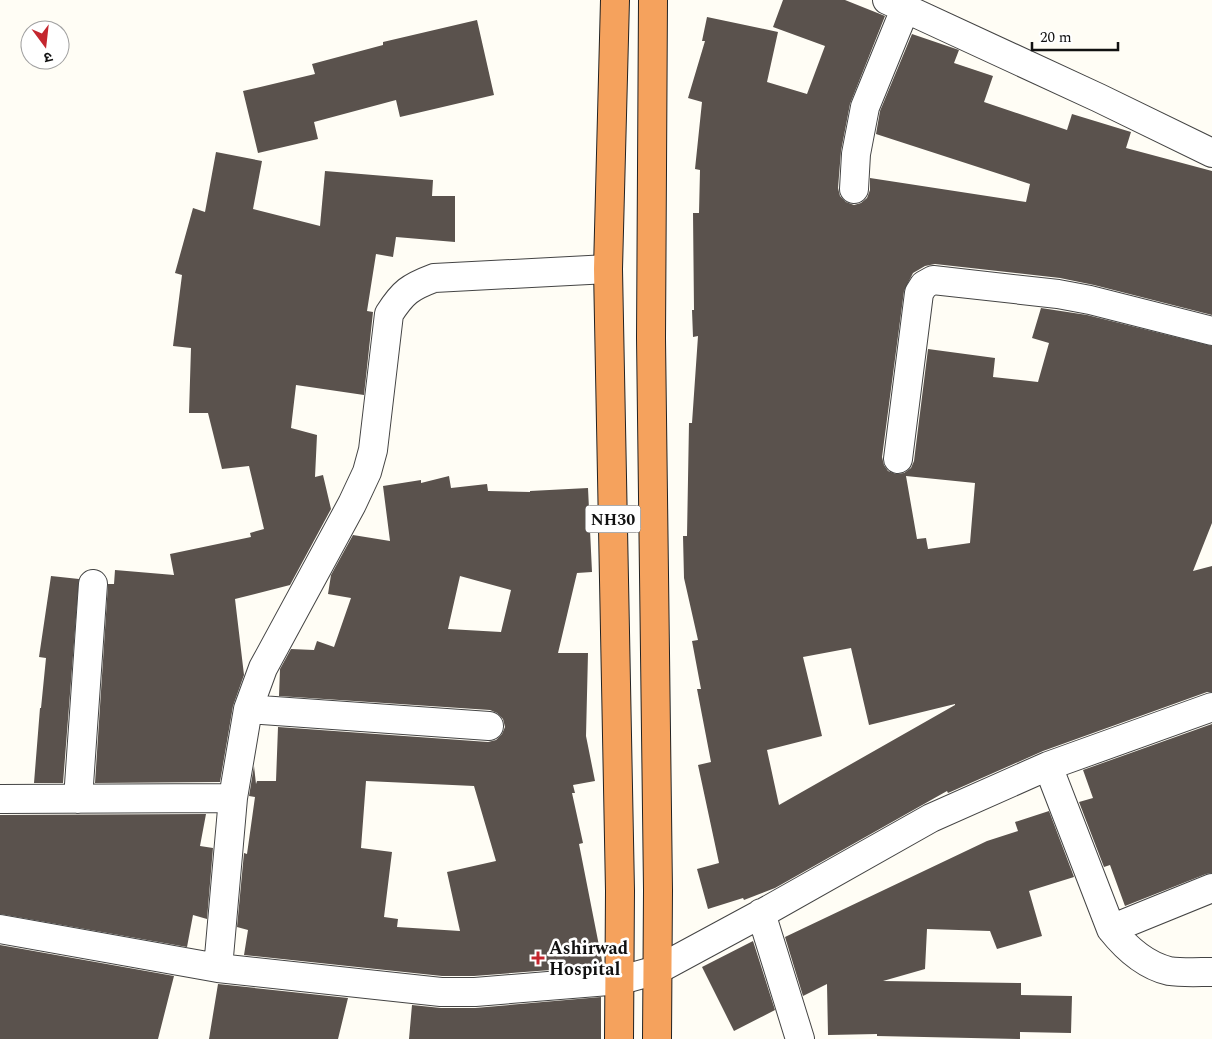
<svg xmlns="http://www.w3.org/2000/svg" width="1212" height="1039" font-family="Spectral,'Noto Sans Devanagari',serif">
<rect width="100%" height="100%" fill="#fffdf5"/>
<!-- building -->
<path fill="#5a524d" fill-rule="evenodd" d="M783,0H845L885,16L850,104L841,151L838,188L840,196L846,202L854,205L861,203L867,198L870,190V178L1026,202L1030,184L876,134L880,111L912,34L959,50L954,63L993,76L984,102L1067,130L1072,114L1131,132L1126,148L1212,171V315L1094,285L1060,278L935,264L925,266L913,273L904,291L882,457L884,465L888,471L896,474L904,473L911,468L914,461L928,349L995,358L993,377L1038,382L1049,343L1032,338L1041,308L1087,315L1212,346V523L1193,571L1212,566V692H1207L1043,751L948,793L947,791L775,888L744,900L743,898L708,909L697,869L719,863L698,765L711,762L697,689H701L692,641L698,640L684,578L683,536H687L689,423H692L698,336L693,337L692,310H694L693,213H699L700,170L695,169L702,102L688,98L705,41H702L707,17L778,32L767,82L807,94L825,46L773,27ZM906,476L975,483L970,543L928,549L926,538L917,539ZM851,648L869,725L955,704V705L779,805L767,750L822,736L803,657Z
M477,20L494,95L400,117L396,100L314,122L318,139L258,153L243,91L315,74L312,64L383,45V42Z
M216,152L262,161L253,209L320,226L325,171L433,180L432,196H455V242L396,237L393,257L376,254L367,311L373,312L364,395L296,385L291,428L317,435L315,477L323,475L331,509L290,585L235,599L244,675L233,706L220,782L95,783L108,584H114L115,570L174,575L170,554L251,537L250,533L264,529L249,466L222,469L208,413H189L191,348L173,346L182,275L175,273L193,208L205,212Z
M449,476L451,488L487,484L488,491L530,492V491L588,488L592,572L577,573L558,653H588L586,736L595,781L573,785L575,793H572L583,843L579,844L603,966L474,976H442L244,955L248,930L237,927L244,853L247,854L255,797L249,796L254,766L256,784L257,781H276L278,727L488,742L496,740L502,734L505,727L503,719L497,713L490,710L279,696L280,669L291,649L314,650L317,641L334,647L351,598L328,594L331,575L353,535L390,541L383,486L421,480V483ZM460,576L511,590L501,632L448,629ZM366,781L474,786L496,861L447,872L460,931L397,927L398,919L384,917L392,852L361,848Z
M51,576L79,579L63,783H34L40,708H41L46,658L39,657Z
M1212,724V873L1206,874L1125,906L1110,865L1104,867L1079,802L1093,798L1083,770Z
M1049,811L1074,877L1029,891L1042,936L997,949L990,931L927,929L925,969L883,981L1021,983V995L1072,996L1071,1033L1020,1032V1039L877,1036V1034L828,1035L827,984L803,996L785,937L987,841L1018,831L1015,822Z
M206,814L200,846L213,848L207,919L193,915L187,947L0,914V815Z
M753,941L775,1010L734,1031L702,967Z
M0,945L174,976L158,1039H0Z
M218,984L348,998L338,1039H209Z
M601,997V1039H409L412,1005L441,1008H475Z"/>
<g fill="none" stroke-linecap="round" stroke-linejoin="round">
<defs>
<path id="minor" d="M887,0L1099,98L1212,153
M854,189L856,154L865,107L905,9
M898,459L919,293L924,285L933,280L1058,294L1090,300L1212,331
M248,709L489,726
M1048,766L1111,929C1126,948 1144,965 1169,971C1182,973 1199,972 1212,972
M0,799L233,798
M78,799L93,584
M761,913L800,1039
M0,929L218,968L441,992H475L621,980L657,970L768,910L931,818L1048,766L1212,707
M1111,929L1212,888
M218,968L233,798L248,709L263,668L352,504L367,472L373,450L389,314C403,292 410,287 434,278L608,269"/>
<path id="highway" d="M615,0L608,269L620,891L619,1039
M653,0L651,338L658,890L657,1039"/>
</defs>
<!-- minor casing -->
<use href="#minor" stroke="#444" stroke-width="30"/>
<!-- highway casing -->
<use href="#highway" stroke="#222" stroke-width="30"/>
<!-- minor -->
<use href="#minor" stroke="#fff" stroke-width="28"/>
<!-- highway -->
<use href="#highway" stroke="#f5a25d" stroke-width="28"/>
</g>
<!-- markers -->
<path fill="#c4262e" stroke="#fff" stroke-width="2" d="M535.5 950.5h5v5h5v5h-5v5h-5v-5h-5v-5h5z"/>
<g text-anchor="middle" stroke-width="5" stroke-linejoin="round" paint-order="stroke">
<!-- shield labels -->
<rect fill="#fff" stroke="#585858" stroke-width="1" x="585.5" y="505.5" width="55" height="27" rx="4"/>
<g font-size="16" font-weight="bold" fill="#111">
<text x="613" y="525">NH30</text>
</g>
<!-- poi labels -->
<g font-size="18" font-weight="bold" fill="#111" stroke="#fff" text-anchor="start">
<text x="549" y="954">Ashirwad<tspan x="549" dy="21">Hospital</tspan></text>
</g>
</g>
<!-- north arrow -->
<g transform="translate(45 45) rotate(165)"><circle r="24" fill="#ffffff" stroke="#a0a0a0"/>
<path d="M0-4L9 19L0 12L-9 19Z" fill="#c4262e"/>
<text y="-8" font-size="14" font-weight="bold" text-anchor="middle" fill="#111111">उ</text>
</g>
<!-- scale -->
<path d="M1032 42v8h86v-8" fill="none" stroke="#111111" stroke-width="2.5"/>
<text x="1040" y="42" font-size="15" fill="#111111" stroke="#ffffff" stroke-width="4" paint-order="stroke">20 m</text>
</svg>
